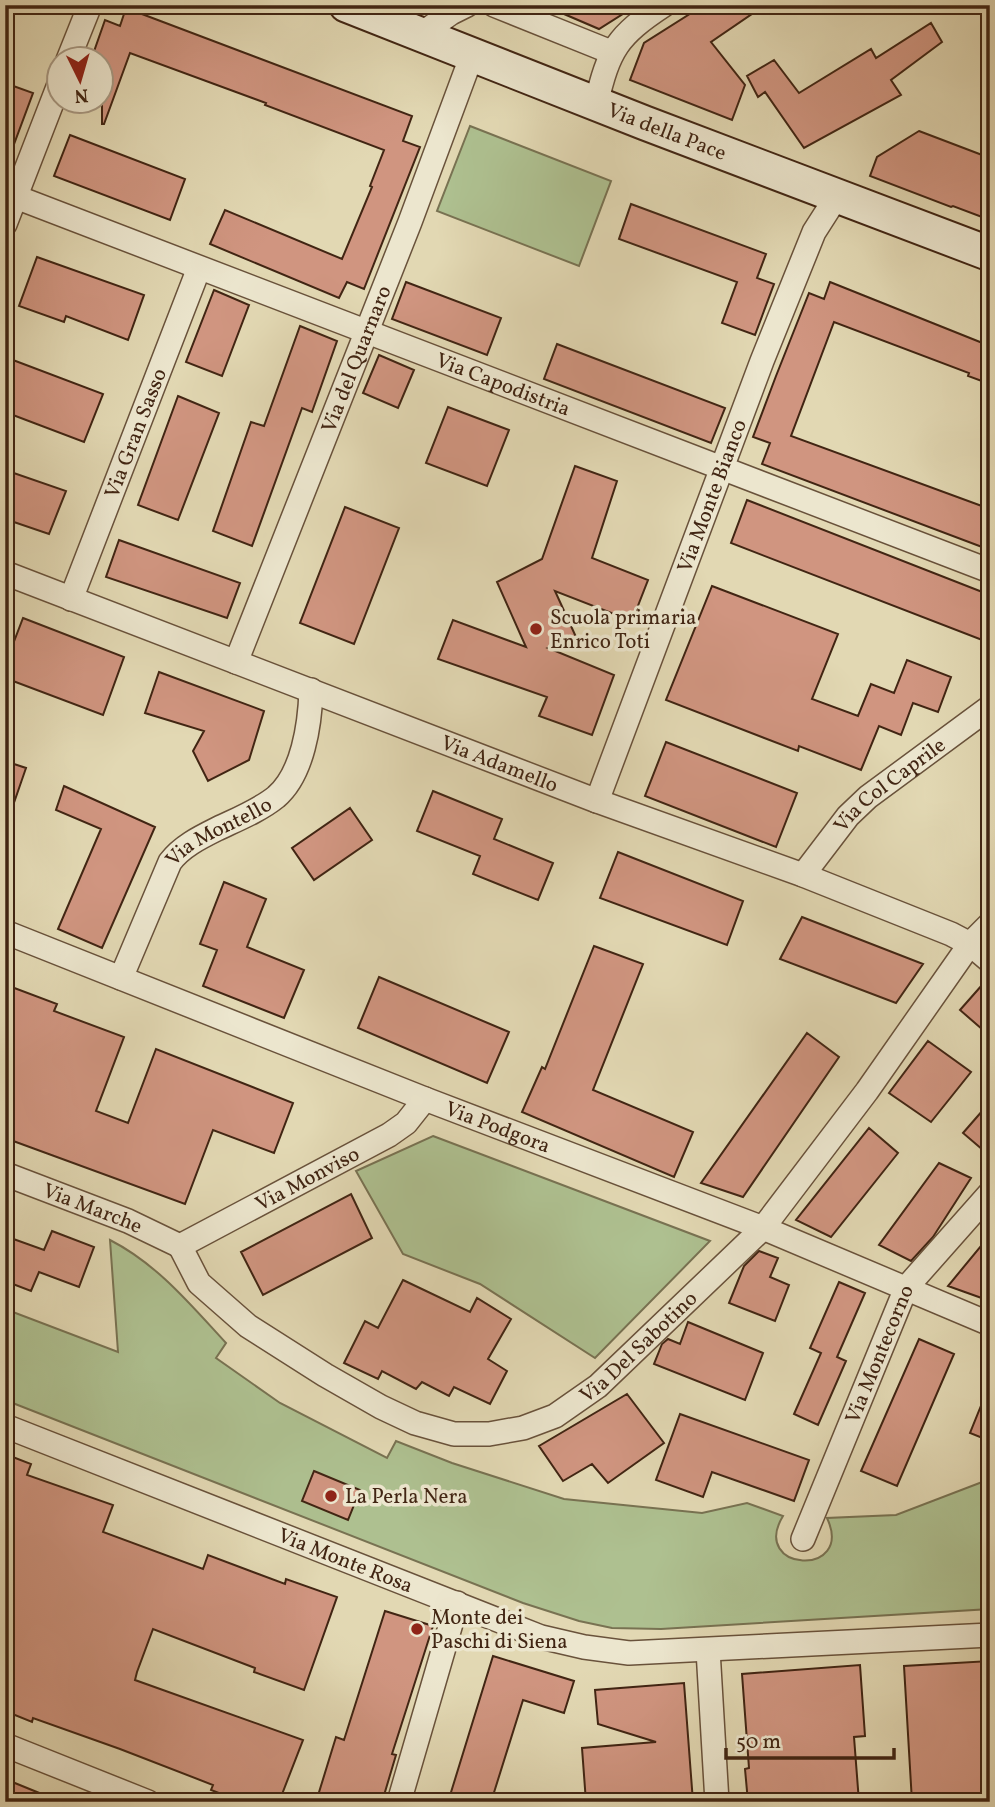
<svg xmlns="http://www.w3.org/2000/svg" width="995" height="1807" font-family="Vollkorn,serif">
<rect width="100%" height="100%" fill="#e2d8b3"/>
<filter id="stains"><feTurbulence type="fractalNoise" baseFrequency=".00286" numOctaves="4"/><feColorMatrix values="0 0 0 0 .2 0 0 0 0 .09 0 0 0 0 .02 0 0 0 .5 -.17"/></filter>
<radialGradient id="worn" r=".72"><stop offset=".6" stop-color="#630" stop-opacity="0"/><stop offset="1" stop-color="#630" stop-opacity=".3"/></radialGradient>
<!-- green -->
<path fill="#aec090" stroke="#787252" stroke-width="2" d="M470,126L611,181L579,266L437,211Z
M433,1136L710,1241L595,1358L480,1284L403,1254L356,1171Z
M110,1240C157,1264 190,1304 226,1343L216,1358L280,1403L387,1458L396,1441L452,1463L564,1499L702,1513L747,1503L783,1516C749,1572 855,1578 827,1518L896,1515L990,1479V1502L986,1510L990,1542V1609L661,1629L612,1628L579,1621L523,1603L5,1400V1309L118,1352Z"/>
<!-- building -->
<path fill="#d09580" stroke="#412513" stroke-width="2" d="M543,5H637L599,29Z
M704,5H765L711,42L745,85L732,120L630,80L644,43Z
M126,8L412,116L403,141L420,147L364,289L347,282L339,298L210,244L225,210L342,259L372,187L370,186L384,150L265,105L266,103L130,53L104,124H102V60H91L105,20L120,26Z
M931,23L942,42L891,80L901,95L804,148L765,92L758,97L747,76L774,60L799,93L871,49L876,58Z
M5,83L33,93L7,163H5Z
M919,131L990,158V220L953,206L951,207L870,176L877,157Z
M70,135L185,179L170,220L54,176Z
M631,204L766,254L757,278L774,284L755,335L722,323L737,282L619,239Z
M37,257L144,295L128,340L66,316L64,322L19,306Z
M406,282L501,318L487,355L392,319Z
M830,282L990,346V384L968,376L969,373L834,322L791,436L990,509V550L762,464L770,443L753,437L776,376L809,293L824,299Z
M214,290L249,305L222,376L186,362Z
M300,326L337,341L312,412L302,408L252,546L213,531L251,422L264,426Z
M557,344L725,408L711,443L544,379Z
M379,355L414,370L398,408L363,393Z
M5,357L103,394L84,442L5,412Z
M178,396L219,413L178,520L138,505Z
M448,407L509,430L487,486L426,463Z
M575,466L617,481L592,558L648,580L632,621L555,591L576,637L548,648L614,675L592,735L539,716L547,697L438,659L453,620L526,647L497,582L542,559Z
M5,470L66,491L49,534L5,519Z
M747,500L990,595V643L731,543Z
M345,507L399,528L354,644L300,623Z
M119,540L240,583L227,618L106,577Z
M712,586L838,634L812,699L858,716L871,684L894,693L907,660L951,677L938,712L913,703L901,735L879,726L861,770L799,746L798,751L666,700Z
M23,618L124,657L103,715L5,678V665Z
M159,672L264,711L249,760L208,781L193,751L204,731L145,713Z
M666,742L797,793L776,847L645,796Z
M5,761L26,768L8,820H5Z
M64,786L155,827L102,948L58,929L101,829L56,810Z
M433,791L502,819L494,839L553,863L538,900L473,874L480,856L417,831Z
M350,808L372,840L314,880L292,848Z
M618,852L743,901L727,945L600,898Z
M224,882L266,899L247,947L304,970L284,1018L203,986L217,950L200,944Z
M802,917L923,964L896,1003L780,959Z
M594,946L643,964L593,1090L693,1132L674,1177L522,1112L542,1067L545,1069Z
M990,976V1036L960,1010Z
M379,977L509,1032L487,1083L358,1028Z
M9,986L57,1004L54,1011L124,1037L96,1111L128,1123L156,1049L293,1103L274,1153L213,1130L185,1204L5,1138V996Z
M807,1033L839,1057L743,1197L701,1183Z
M928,1041L971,1072L931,1122L889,1093Z
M990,1102V1156L963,1133Z
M869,1128L898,1153L831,1237L796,1220Z
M939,1163L971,1178L933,1237L911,1261L879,1245Z
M351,1194L372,1238L263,1295L241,1252Z
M52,1231L94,1247L79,1287L39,1272L31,1291L5,1281V1236L44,1250Z
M990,1235V1301L948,1286Z
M759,1251L778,1258L770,1277L789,1285L775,1321L729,1303L744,1266Z
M403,1280L470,1312L477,1298L511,1319L488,1359L507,1371L490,1404L454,1387L449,1396L422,1382L416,1389L382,1371L378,1379L344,1363L365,1321L378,1328Z
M839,1282L865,1293L837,1357L846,1361L818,1425L794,1414L821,1353L810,1348Z
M688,1322L763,1353L745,1400L654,1364L662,1344L668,1339L680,1344Z
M919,1339L954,1354L897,1486L861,1471Z
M989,1386H990V1441L970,1433Z
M627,1394L664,1443L608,1483L592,1464L563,1481L539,1446Z
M680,1414L809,1460L794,1501L712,1472L703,1497L656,1480Z
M5,1454L31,1464L27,1475L113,1505L103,1532L203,1569L208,1555L285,1584L286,1579L337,1597L304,1690L254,1672L255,1668L153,1629L137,1672L135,1680L303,1740L279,1802H242L211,1790L213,1785L120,1749L33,1718L32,1722L5,1711Z
M314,1471L360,1490L348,1520L302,1501Z
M385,1611L433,1626L392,1754L396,1755L382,1802H316L336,1737L344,1740Z
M493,1656L574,1681L564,1713L523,1700L491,1802H448Z
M990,1661V1802H912L904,1666Z
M860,1665L865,1736L854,1737L859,1802H748L745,1769L749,1768L742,1674Z
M684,1683L693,1802H586L582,1748L656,1742L598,1724L595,1690Z
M5,1779L59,1801V1802H5Z"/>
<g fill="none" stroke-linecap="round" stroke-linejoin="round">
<defs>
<g id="street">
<path d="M494,5L611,52"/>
<path d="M420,35L451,13L467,5"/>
<path d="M68,60L90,5"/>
<path d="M596,104C609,49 617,36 664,5"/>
<path id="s1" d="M16,197L990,571"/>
<path d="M5,224L60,82"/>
<path id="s2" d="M5,573L597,801L803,875L951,934L970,944L990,961"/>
<path id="s3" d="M71,599L199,268"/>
<path id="s4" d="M236,662L410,222L472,55"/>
<path id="s5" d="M597,801L762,361L814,232L837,196"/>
<path id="s6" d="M803,875L848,816L868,797L990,707"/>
<path id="s7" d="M5,932L425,1099L763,1228L990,1324"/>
<path id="s8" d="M121,978L170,862C182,846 201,837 219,828C238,819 260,810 276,797C303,774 310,724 311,690"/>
<path id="s9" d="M5,1174L128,1221L180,1246"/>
<path id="s10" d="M180,1246L199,1283L248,1326L325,1375L381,1407L415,1423L454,1434H489L523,1428L555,1416L598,1386L763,1228L867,1091L970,944L990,924"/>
<path id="s11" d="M180,1246L389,1135L406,1123L425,1099"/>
<path id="s12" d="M5,1426L541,1637L584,1647L629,1653L990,1635"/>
<path id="s13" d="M803,1539L906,1288L990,1193"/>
<path d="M708,1650L717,1802"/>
<path d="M5,1745L148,1802"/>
<path d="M399,1802L457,1603"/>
</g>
<g id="secondary">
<path id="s14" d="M346,5L645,123L990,254"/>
</g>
</defs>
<!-- street casing -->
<use href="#street" stroke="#69523b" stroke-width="26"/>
<!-- secondary casing -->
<use href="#secondary" stroke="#412513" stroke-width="37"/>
<!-- street -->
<use href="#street" stroke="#ece6ce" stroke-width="23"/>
<!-- secondary -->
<use href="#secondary" stroke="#ece6ce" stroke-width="33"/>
</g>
<!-- markers -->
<g fill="#8f2418" stroke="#ece6ce" stroke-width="2.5">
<circle cx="536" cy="629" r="7"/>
<circle cx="331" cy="1496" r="7"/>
<circle cx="417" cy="1629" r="7"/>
</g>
<g text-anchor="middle" stroke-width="7" stroke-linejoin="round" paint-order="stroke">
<!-- street labels -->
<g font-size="21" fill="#412513" stroke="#ece6ce">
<text dy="7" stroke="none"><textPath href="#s14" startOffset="345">Via della Pace</textPath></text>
<text dy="7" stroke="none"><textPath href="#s4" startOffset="326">Via del Quarnaro</textPath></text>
<text dy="7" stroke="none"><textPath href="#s1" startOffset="522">Via Capodistria</textPath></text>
<text dy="7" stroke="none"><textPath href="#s3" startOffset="178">Via Gran Sasso</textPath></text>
<text dy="7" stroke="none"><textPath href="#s5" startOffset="326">Via Monte Bianco</textPath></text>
<text dy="7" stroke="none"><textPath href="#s2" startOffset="530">Via Adamello</textPath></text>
<text dy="7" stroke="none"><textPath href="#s6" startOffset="126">Via Col Caprile</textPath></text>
<text dy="7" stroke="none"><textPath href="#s8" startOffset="184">Via Montello</textPath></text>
<text dy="7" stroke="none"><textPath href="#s7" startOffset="530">Via Podgora</textPath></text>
<text dy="7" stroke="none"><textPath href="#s11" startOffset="144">Via Monviso</textPath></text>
<text dy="7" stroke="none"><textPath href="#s9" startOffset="94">Via Marche</textPath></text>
<text dy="7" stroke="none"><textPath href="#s10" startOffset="553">Via Del Sabotino</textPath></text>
<text dy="7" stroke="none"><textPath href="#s13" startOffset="200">Via Montecorno</textPath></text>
<text dy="7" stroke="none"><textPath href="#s12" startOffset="366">Via Monte Rosa</textPath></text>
</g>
<!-- poi labels -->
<g font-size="21" fill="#412513" stroke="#ece6ce" text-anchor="start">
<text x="550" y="624">Scuola primaria<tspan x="550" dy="24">Enrico Toti</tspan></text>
<text x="345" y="1503">La Perla Nera</text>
<text x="431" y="1624">Monte dei<tspan x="431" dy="24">Paschi di Siena</tspan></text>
</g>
</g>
<!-- margin -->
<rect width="995" height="1807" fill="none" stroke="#e2d8b3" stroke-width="28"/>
<rect x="7" y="7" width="981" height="1793" fill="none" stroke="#412513" stroke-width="3.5"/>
<rect x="14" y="14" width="967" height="1779" fill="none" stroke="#412513" stroke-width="2"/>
<!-- north arrow -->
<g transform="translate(80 80) rotate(175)"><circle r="33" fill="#ece6ce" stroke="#a89983" stroke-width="2"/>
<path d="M0-5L12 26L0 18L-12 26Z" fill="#8f2418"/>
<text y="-10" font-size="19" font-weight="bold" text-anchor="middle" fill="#412513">N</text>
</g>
<!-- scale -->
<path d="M726 1748v10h168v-10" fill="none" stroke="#412513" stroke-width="3.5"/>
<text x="736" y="1748" font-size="21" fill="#412513" stroke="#ece6ce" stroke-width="5" paint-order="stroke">50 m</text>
<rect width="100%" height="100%" filter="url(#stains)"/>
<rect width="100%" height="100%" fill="url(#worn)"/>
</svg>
